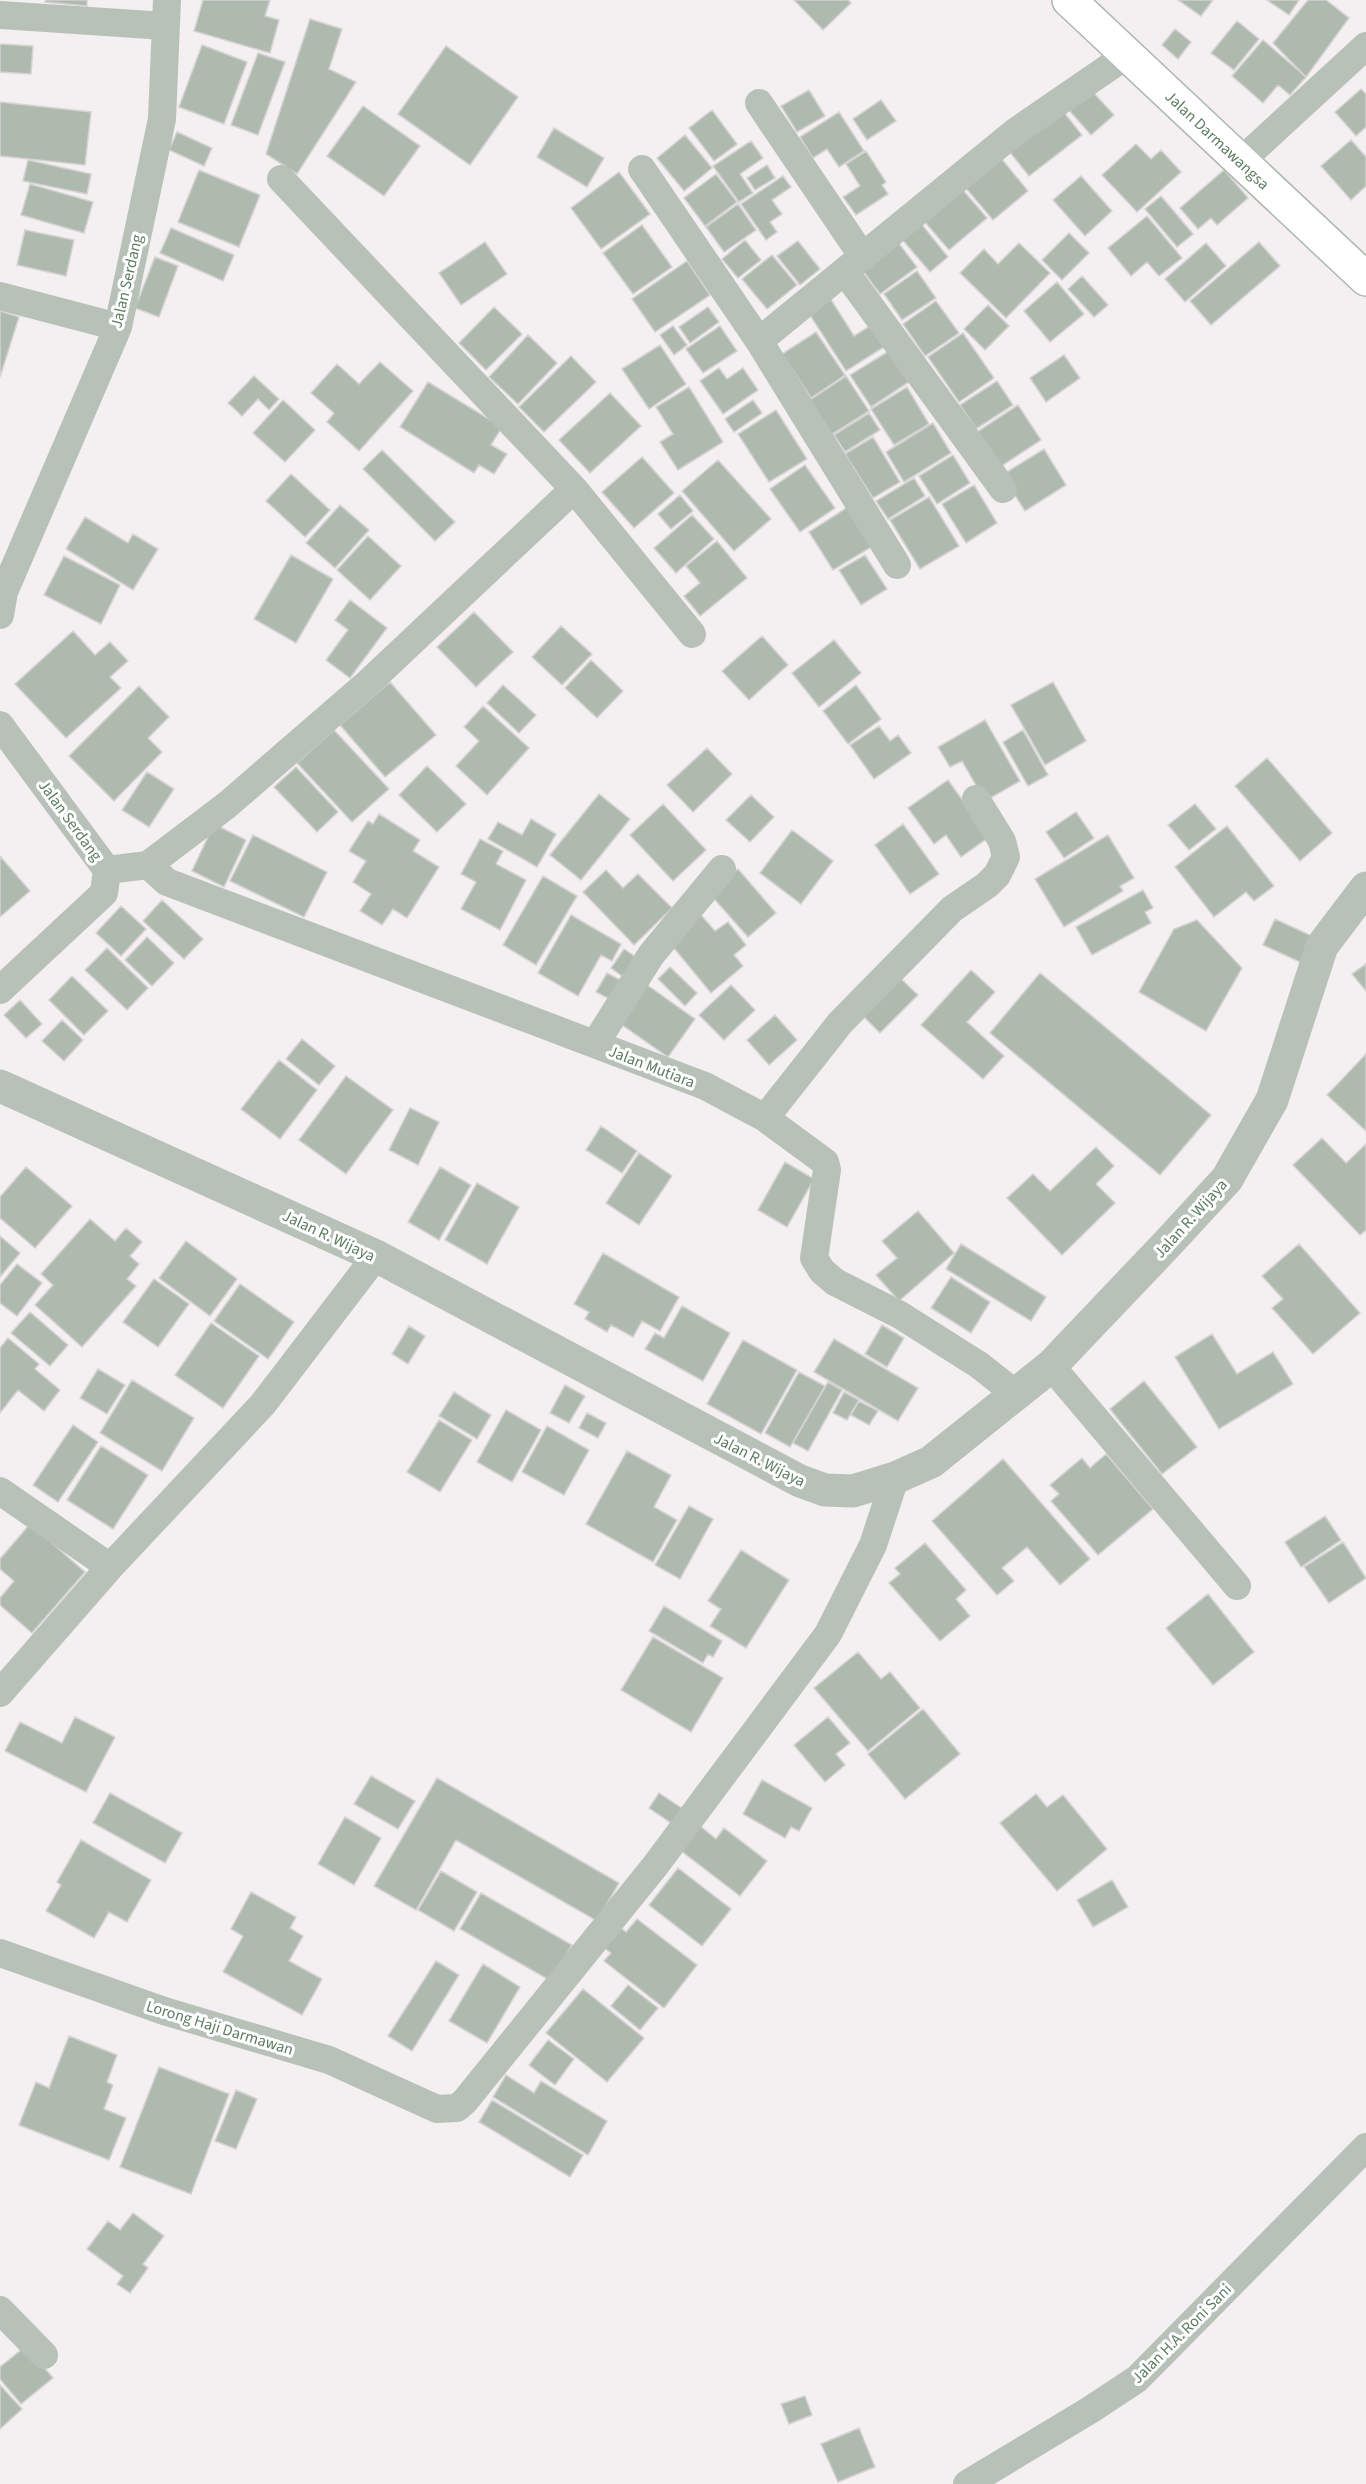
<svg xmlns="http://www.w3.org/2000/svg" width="1366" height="2484" font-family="'Source Sans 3',sans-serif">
<rect width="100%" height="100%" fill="#f4eff1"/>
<!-- building -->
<path fill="#afbaaf" stroke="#d5d2d3" stroke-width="1.5" d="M46,0H87V6L45,2Z
M203,0H270L265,16L279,20L270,53L194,31Z
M794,0H848L851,3L823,30Z
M1178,0H1213L1201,16Z
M1267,0H1299L1289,15Z
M1308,0H1326L1349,18L1306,77L1273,43Z
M310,19L342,29L329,69L356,82L297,174L266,154Z
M1237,21L1259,39L1234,70L1211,53Z
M1175,29L1191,42L1178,59L1162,45Z
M1263,40L1306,77L1290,95L1278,85L1263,103L1232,76Z
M0,44L33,46L31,74L0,72Z
M202,45L247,62L224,124L179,107Z
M446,46L518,97L470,165L398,114Z
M258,53L285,62L258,135L231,125Z
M1361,89L1366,94V127L1356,136L1335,112Z
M809,90L825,116L797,132L781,106Z
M1091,90L1114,115L1091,135L1068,109Z
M881,100L896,121L867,140L853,119Z
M0,102L91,112L85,165L0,156Z
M1058,105L1082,135L1029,176L1005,146Z
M363,106L420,146L384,196L327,156Z
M712,110L737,144L714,161L689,128Z
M839,112L864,151L839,167L827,149L813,158L800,137Z
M554,128L604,158L587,187L537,157Z
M177,132L212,148L204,166L169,150Z
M685,135L712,168L684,191L657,158Z
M1351,140L1366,157V186L1351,200L1321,166Z
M751,141L763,158L740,174L753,193L739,202L713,166Z
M1136,144L1151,159L1161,150L1181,172L1137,212L1102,175Z
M866,151L886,182L882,185L888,194L856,215L843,197L860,186L846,164Z
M1000,157L1028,191L993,220L965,187Z
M28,160L91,174L87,194L23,181Z
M767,165L775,178L755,190L747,178Z
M199,170L260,195L239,247L178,222Z
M1224,170L1248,198L1217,225L1211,218L1198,229L1180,208Z
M619,172L650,214L601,249L571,208Z
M716,174L737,202L705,226L684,198Z
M783,176L791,187L772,200L782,214L770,222L777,232L766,240L741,204Z
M1081,176L1112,211L1085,236L1053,200Z
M30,184L93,202L84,233L21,215Z
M962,189L987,218L949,250L924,221Z
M1161,196L1193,234L1177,247L1145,209Z
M738,204L756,230L724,252L706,227Z
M1147,216L1182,258L1159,276L1147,262L1131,276L1108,248Z
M919,221L948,257L930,272L900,237Z
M642,225L672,267L633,294L603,253Z
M171,228L234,255L223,281L160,253Z
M25,230L74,240L66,276L17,265Z
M1069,233L1089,253L1062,280L1042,260Z
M745,240L761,260L738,278L722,259Z
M798,241L820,269L800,285L777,256Z
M897,241L917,267L880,294L860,267Z
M485,242L507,274L461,305L439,273Z
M1259,242L1280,266L1211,325L1190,301Z
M1019,243L1050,273L1006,318L960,273L984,249L998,264Z
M1206,243L1226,266L1185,302L1165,279Z
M772,255L797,285L767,309L742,279Z
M155,257L178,266L159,317L135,308Z
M687,261L710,295L655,332L632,299Z
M917,271L936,298L902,320L884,294Z
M1082,276L1108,305L1094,317L1068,289Z
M1057,282L1084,314L1050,342L1024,311Z
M830,298L854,336L870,326L884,347L846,371L808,312Z
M936,301L959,333L925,356L903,324Z
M988,305L1009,326L985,350L964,329Z
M494,307L522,334L486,370L459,343Z
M708,307L719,322L690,343L679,327Z
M0,311L19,317L0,377Z
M673,326L687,345L674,355L660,335Z
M720,326L737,351L703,373L686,349Z
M816,332L845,375L811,398L782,354Z
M963,333L994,378L959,402L928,357Z
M528,335L557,363L518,404L489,377Z
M660,345L686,384L649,409L622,369Z
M889,351L909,382L871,407L850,375Z
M1064,355L1080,378L1046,402L1030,378Z
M571,356L596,382L544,432L519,407Z
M380,362L413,391L359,451L327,422L334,413L311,393L337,364L359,384Z
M719,368L727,379L743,368L758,390L723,414L700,381Z
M254,376L279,399L269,410L258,399L242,416L228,403Z
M846,376L869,411L831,435L808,401Z
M997,381L1013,405L976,429L960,405Z
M428,382L502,427L491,445L507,454L494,474L479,465L474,473L400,427Z
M689,387L723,442L678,470L660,442L673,434L656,407Z
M907,387L929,424L894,445L871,409Z
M610,393L641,426L590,473L559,440Z
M283,400L315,430L285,462L253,433Z
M753,400L762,413L734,432L725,419Z
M1018,405L1041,440L1000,467L977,432Z
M776,410L807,459L769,482L738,434Z
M869,413L880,430L845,452L834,435Z
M933,423L951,453L904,482L886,452Z
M873,437L900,482L873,498L845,454Z
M1044,449L1066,485L1025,511L1002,475Z
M382,450L455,522L435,541L363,469Z
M953,455L970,483L937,504L919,476Z
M642,457L674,493L634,528L602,492Z
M718,460L771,519L734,551L682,491Z
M805,465L835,508L800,532L770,489Z
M291,474L330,510L305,537L266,501Z
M914,478L925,496L888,519L876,501Z
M974,485L997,523L966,543L942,504Z
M680,495L693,511L671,529L658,514Z
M929,497L959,546L920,569L890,520Z
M340,505L369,530L335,568L306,543Z
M848,507L873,546L833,570L809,532Z
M692,515L714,539L676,573L654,548Z
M85,517L128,543L133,534L158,549L133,590L66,549Z
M368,536L401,566L370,600L337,570Z
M717,541L747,578L700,616L684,596L700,583L686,566Z
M291,555L333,579L296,643L254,619Z
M865,555L887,589L861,605L839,570Z
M64,556L120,585L101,624L44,595Z
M350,600L387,628L350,678L326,660L348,630L335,620Z
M474,612L513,652L476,687L437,647Z
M561,626L592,654L562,685L532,657Z
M73,631L95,655L110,642L128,661L110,677L121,688L66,738L15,684Z
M762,636L788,665L749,700L722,671Z
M834,640L861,673L819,707L792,673Z
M591,660L623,691L597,718L565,688Z
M390,682L436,735L385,777L340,725Z
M1053,682L1086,741L1045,765L1011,705Z
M503,685L536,715L519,733L487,703Z
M856,685L881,719L848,744L823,711Z
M139,686L169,717L148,738L162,752L114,801L69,756Z
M483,706L529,748L487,795L456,766L479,741L464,727Z
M985,720L1020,781L985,801L962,761L950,767L938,747Z
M879,726L890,741L898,735L911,753L874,779L850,745Z
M334,730L389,789L352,822L297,763Z
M1023,730L1048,775L1028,786L1003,742Z
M707,748L732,774L693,812L667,785Z
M1267,758L1332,833L1300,861L1235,786Z
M427,766L466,804L437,832L399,795Z
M296,767L338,812L317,832L274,787Z
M147,772L174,789L149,827L122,810Z
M948,780L989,837L961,857L946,835L934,844L908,808Z
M599,794L630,819L581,880L550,855Z
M751,795L774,817L750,842L726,820Z
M663,804L706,850L673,881L630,835Z
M1195,804L1216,829L1189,850L1168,825Z
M1076,812L1094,838L1064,858L1046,832Z
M379,814L420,840L413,851L439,867L407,918L393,909L382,925L360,911L371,894L353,882L366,861L349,851L368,821L373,824Z
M531,819L556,834L537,867L488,839L498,822L522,835Z
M214,824L246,840L224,887L192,871Z
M903,824L939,874L910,894L875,845Z
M1227,826L1274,886L1254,901L1246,892L1214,917L1175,867Z
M792,830L833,861L801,904L760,873Z
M253,835L327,872L304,917L230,881Z
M1108,835L1134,878L1120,886L1123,891L1064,927L1035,879Z
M480,839L503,851L496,864L526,880L500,930L461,909L476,882L461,874Z
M0,856L30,891L0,917Z
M738,869L776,913L748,937L709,893Z
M606,870L623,888L638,874L672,908L634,945L583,892Z
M543,876L577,896L536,965L503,945Z
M1143,890L1153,908L1145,912L1151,923L1092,955L1076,927Z
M162,900L203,939L184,959L143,921Z
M121,906L146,929L121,956L96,933Z
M571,915L621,944L612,961L601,955L578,996L538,973Z
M701,915L715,931L728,922L746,945L734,955L743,966L711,993L669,942Z
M1275,919L1312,936L1300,962L1263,945Z
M1197,920L1242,968L1206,1031L1139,992L1174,929Z
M147,937L174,963L152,986L125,960Z
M107,948L148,988L127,1010L85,970Z
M624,949L640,960L626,979L611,968Z
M1366,964V991L1352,974Z
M670,967L697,993L685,1006L658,979Z
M971,970L995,992L967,1022L1004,1056L983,1079L921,1025Z
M607,973L622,981L613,1001L596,992Z
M1040,973L1211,1115L1160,1175L990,1033Z
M896,974L918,995L880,1033L859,1012Z
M72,976L108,1011L84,1035L49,1000Z
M643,982L695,1019L668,1057L615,1020Z
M731,985L755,1010L724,1040L699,1015Z
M20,1000L42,1024L26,1038L4,1015Z
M775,1015L797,1040L769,1065L747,1040Z
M62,1020L83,1040L64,1061L42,1041Z
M302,1039L335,1066L319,1085L286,1059Z
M1366,1054V1131L1327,1095Z
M279,1060L317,1090L280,1139L241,1109Z
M346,1076L393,1110L346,1174L299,1140Z
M410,1108L439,1122L418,1165L389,1150Z
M601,1126L637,1151L622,1173L586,1150Z
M1322,1138L1346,1163L1366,1144V1230L1360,1235L1293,1165Z
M1096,1147L1114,1166L1096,1184L1115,1203L1062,1255L1007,1198L1033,1174L1050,1191Z
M639,1153L672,1176L639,1225L606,1203Z
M785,1162L814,1179L787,1227L758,1210Z
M26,1167L72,1206L35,1248L0,1218V1197Z
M440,1167L471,1185L439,1240L408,1222Z
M477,1183L519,1207L487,1264L445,1240Z
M918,1211L954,1253L899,1301L876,1275L897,1258L882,1241Z
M90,1219L115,1241L126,1228L142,1242L130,1256L139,1264L127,1279L136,1286L82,1347L35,1305L53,1285L41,1274Z
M0,1236L20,1253L0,1277Z
M186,1241L237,1279L210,1316L159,1278Z
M961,1244L1046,1297L1031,1321L946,1269Z
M1299,1244L1360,1313L1313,1354L1272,1308L1283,1299L1262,1276Z
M603,1253L679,1297L660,1331L642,1321L633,1337L611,1325L607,1332L585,1319L589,1312L574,1304Z
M17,1264L42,1283L17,1316L0,1303V1285Z
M951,1277L990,1302L971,1333L931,1308Z
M154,1279L189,1304L158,1347L123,1322Z
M240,1284L294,1322L268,1359L214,1321Z
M682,1306L730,1333L703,1381L645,1349L655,1333L664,1338Z
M30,1312L68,1345L50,1366L11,1333Z
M211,1323L259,1356L223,1408L175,1375Z
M882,1325L904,1338L887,1367L865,1354Z
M409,1326L425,1336L408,1364L392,1354Z
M1212,1334L1237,1374L1273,1352L1293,1384L1219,1429L1175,1357Z
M8,1338L39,1364L35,1369L60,1390L44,1411L18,1390L0,1413V1348Z
M834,1339L918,1388L898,1421L814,1372Z
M743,1340L797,1370L761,1434L707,1404Z
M98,1369L125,1385L107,1414L80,1398Z
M799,1372L825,1386L790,1447L765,1433Z
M132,1380L194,1418L162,1471L100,1433Z
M1144,1381L1197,1447L1162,1474L1110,1409Z
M828,1382L842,1390L808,1451L793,1443Z
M565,1385L585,1396L569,1423L550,1413Z
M454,1392L491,1415L477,1439L439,1416Z
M844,1392L859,1400L847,1420L833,1413Z
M859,1401L878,1411L869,1425L851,1415Z
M506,1410L541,1430L512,1482L477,1462Z
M587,1413L606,1423L598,1438L579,1428Z
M439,1420L472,1440L440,1492L407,1472Z
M73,1425L98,1442L58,1502L33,1485Z
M547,1426L589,1450L564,1495L522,1472Z
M101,1446L148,1475L113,1529L67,1500Z
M627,1451L671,1475L654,1507L677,1520L653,1562L586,1524Z
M1106,1454L1153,1509L1098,1555L1051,1501L1059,1494L1050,1485L1082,1458L1090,1468Z
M1003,1459L1090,1559L1060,1585L1027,1547L1002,1568L1014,1581L997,1595L932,1521Z
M689,1506L713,1519L680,1579L655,1565Z
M1325,1516L1341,1540L1301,1567L1285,1542Z
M30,1524L85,1572L32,1633L0,1605V1598L14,1581L0,1569V1559Z
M1343,1542L1366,1578L1329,1603L1304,1567Z
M925,1543L966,1590L956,1599L970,1616L940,1641L889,1583L900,1574L895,1568Z
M741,1550L789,1580L746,1648L710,1626L721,1609L708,1601Z
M1208,1594L1254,1652L1213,1685L1166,1628Z
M664,1606L722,1641L713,1657L708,1654L703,1663L649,1631Z
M653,1637L723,1678L691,1732L621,1690Z
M858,1652L881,1679L890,1672L920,1708L868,1751L814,1688Z
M923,1709L960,1754L905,1799L868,1754Z
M75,1717L115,1737L86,1792L5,1751L20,1722L62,1743Z
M828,1717L850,1743L836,1754L845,1765L825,1782L794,1745Z
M371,1776L415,1801L398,1829L354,1804Z
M437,1778L619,1883L597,1921L456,1840L416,1910L374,1886Z
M762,1780L812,1808L799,1831L791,1827L785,1838L743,1814Z
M110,1793L182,1833L165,1863L93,1823Z
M659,1793L683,1809L674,1825L649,1808Z
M1036,1794L1047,1807L1063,1795L1107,1849L1057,1891L1000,1823Z
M345,1817L381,1838L354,1885L318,1864Z
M699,1825L716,1839L724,1828L767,1861L740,1896L680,1850Z
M81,1840L151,1880L127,1922L109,1912L94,1938L46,1911L61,1885L57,1882Z
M678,1868L731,1909L702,1946L649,1905Z
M441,1871L477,1892L454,1931L418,1910Z
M1112,1880L1128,1907L1093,1927L1077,1900Z
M251,1892L296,1917L290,1928L303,1936L289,1961L322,1979L302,2015L223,1972L243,1936L231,1929Z
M481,1893L572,1945L551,1981L460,1929Z
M637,1919L697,1965L664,2008L604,1961L611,1953L600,1945L616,1924L626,1932Z
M436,1961L459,1975L412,2051L388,2036Z
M483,1964L520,1987L487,2043L449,2021Z
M628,1985L658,2008L640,2030L611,2006Z
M583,1989L644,2038L607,2082L546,2033Z
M69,2036L117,2055L107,2082L113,2085L104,2109L126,2118L109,2160L19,2125L36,2082L49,2088Z
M548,2040L574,2059L555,2085L529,2065Z
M159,2067L229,2094L191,2194L120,2167Z
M506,2075L534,2093L541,2081L607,2121L588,2155L493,2097Z
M236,2090L257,2099L236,2149L215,2141Z
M492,2100L583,2155L570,2177L479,2122Z
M133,2213L164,2236L143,2264L148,2268L130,2293L117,2284L123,2276L87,2249L108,2221L120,2230Z
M26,2346L53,2378L21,2404L0,2379V2367Z
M0,2385L22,2409L0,2429Z
M805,2396L812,2415L789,2424L781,2404Z
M859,2428L875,2467L838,2482L821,2444Z"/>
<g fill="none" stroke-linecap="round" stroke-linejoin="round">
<defs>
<g id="secondary">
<path id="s1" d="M1069,0L1366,279"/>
</g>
</defs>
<!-- secondary casing -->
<use href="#secondary" stroke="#acb8ad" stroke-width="36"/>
<!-- minor -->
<path stroke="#b7c1b8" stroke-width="28" d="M0,15L165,26
M759,103L863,257
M1241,161L1366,46
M642,169L759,341L897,565
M281,179L574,489L692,634
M846,273L1003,489
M0,296L118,327
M759,341L1015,132L1127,55
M0,615L4,592L118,327L162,119L167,0
M0,725L107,870L104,893L0,990
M148,865L167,882L705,1086L765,1118L825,1162L827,1170L814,1258L822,1271L835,1282L900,1315L979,1365L1017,1395
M107,870L148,865L227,805L369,682L574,489
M595,1044L651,955L722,869
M765,1118L840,1023L952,909L987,885L997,875L1006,857L1002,841L976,799
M1051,1366L1237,1586
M0,1491L110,1567
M0,1693L110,1567L263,1404L376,1256
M0,1953L164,2011L329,2060L437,2109L457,2108L465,2101L655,1866L828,1634L873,1545L895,1478
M0,2310L44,2355
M967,2484L1090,2410L1137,2379L1366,2147"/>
<!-- tertiary -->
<path stroke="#b7c1b8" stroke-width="33" d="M0,1086L376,1256L800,1481L825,1490L853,1491L895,1478L931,1462L1051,1366L1168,1243L1227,1179L1272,1100L1322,946L1366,888"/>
<!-- secondary -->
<use href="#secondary" stroke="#fff" stroke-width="33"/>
</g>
<g text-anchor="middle" stroke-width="6" stroke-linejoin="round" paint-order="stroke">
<!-- street labels -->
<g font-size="16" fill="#5e7c61" stroke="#fff">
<text dy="6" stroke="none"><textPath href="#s1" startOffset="204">Jalan Darmawangsa</textPath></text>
<text transform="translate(126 281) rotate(-77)" y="6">Jalan Serdang</text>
<text transform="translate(71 820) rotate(54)" y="6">Jalan Serdang</text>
<text transform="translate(652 1066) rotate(21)" y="6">Jalan Mutiara</text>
<text transform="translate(1190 1218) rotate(-48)" y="6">Jalan R. Wijaya</text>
<text transform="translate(329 1235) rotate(25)" y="6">Jalan R. Wijaya</text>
<text transform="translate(760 1459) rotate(27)" y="6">Jalan R. Wijaya</text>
<text transform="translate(220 2027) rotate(17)" y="6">Lorong Haji Darmawan</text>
<text transform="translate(1181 2333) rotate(-45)" y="6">Jalan H.A. Roni Sani</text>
</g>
</g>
</svg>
